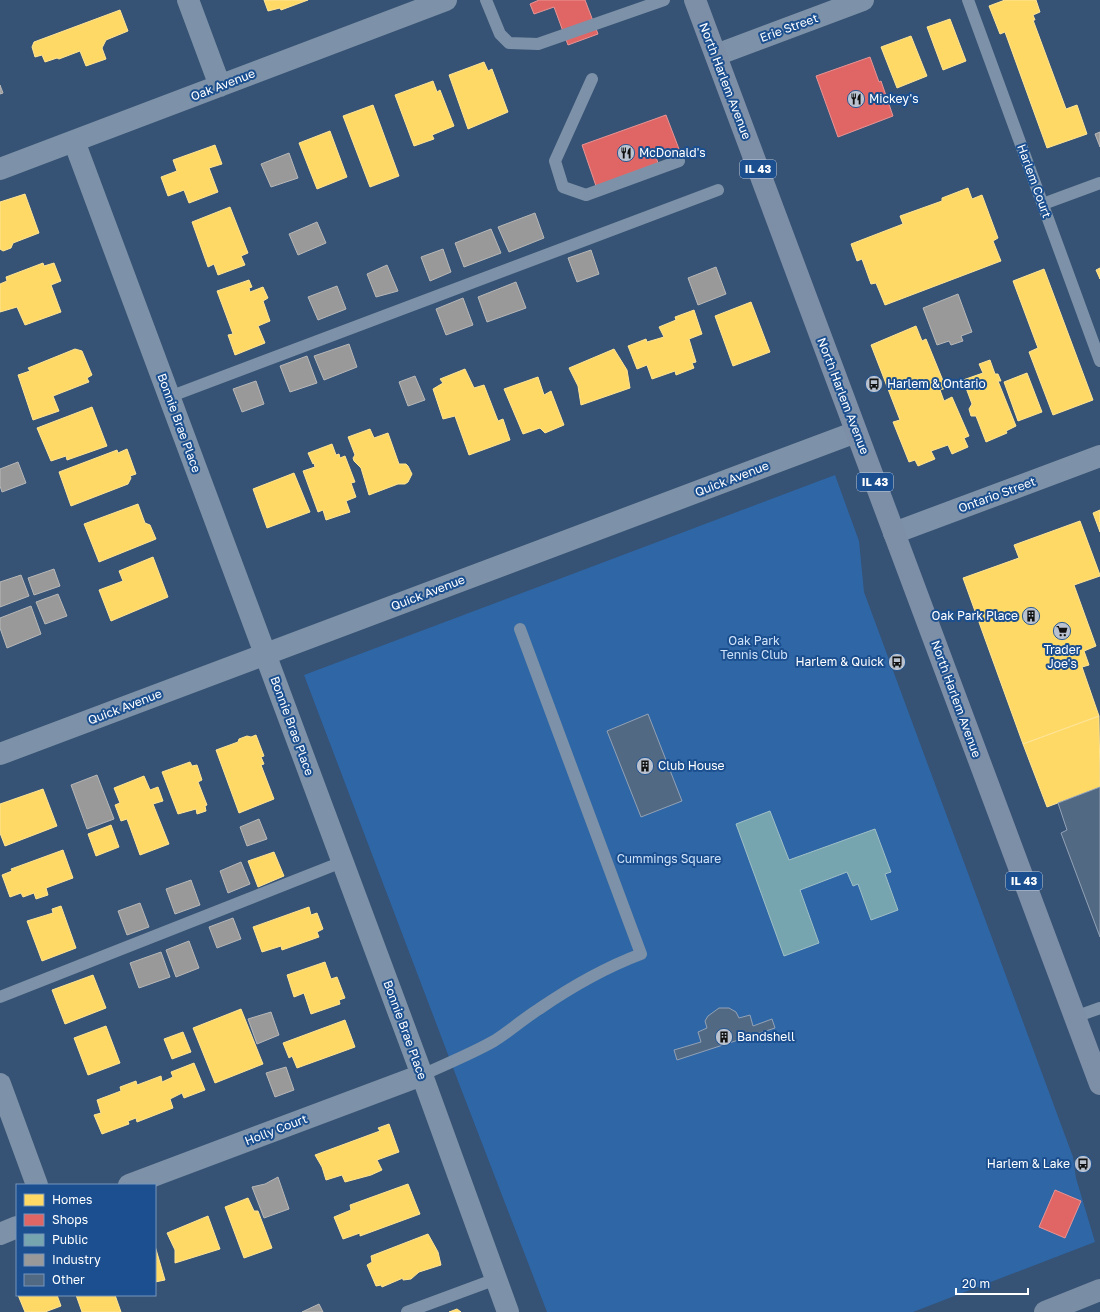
<svg xmlns="http://www.w3.org/2000/svg" width="1100" height="1312" font-family="'Golos Text',sans-serif">
<rect width="100%" height="100%" fill="#365274"/>
<!-- green -->
<path fill="#2f66a5" d="M835,475L859,541L864,592L1073,1157L1076,1178L1095,1242L913,1312H547L455,1073L304,675Z"/>
<!-- homes -->
<path fill="#ffd966" stroke="#ffe494" d="M264,0H308L281,10L280,8L268,11Z
M1005,0H1036L1040,12L1033,15L1035,20H1033L1066,109L1077,105L1087,134L1047,148L1005,32L1000,34L989,6Z
M120,10L128,31L106,40L102,48L106,59L86,66L80,51L59,59L57,58L45,62L42,55L35,57L32,47L34,42Z
M950,19L966,61L943,70L927,27Z
M911,36L927,76L897,88L881,47Z
M484,62L488,71L492,69L508,112L468,129L449,75Z
M433,81L437,92L440,90L454,126L432,135L434,139L414,146L395,95Z
M373,105L399,176L370,187L343,116Z
M330,131L347,177L317,189L299,143Z
M215,145L222,164L209,168L218,192L189,203L184,190L168,196L161,177L177,171L173,160Z
M968,188L972,199L982,195L998,238L993,241L1001,261L885,305L876,283L871,284L862,259L857,261L851,244L903,224L900,216L942,201V198Z
M25,194L39,233L13,243L11,248L3,251L0,249V202Z
M230,207L248,253L241,256L245,265L218,275L214,264L208,267L192,222Z
M43,263L44,266L54,263L61,281L51,285L61,312L25,325L17,307L0,312V284L7,281L6,277Z
M1100,268V279L1096,270Z
M1044,269L1093,400L1053,415L1029,352L1038,348L1013,281Z
M249,280L252,287L249,288L250,292L263,287L268,298L263,301L270,321L258,326L265,343L235,355L228,335L233,334L217,291Z
M751,302L770,352L733,366L715,316Z
M694,310L702,334L689,339L696,362L692,363L694,368L676,375L675,371L652,379L647,365L637,369L628,346L646,339L647,342L664,337L659,327L676,320L675,317Z
M916,326L922,341L926,339L946,388L940,390L944,401L952,397L969,436L964,438L968,447L952,454L948,445L931,451L935,459L918,466L915,460L909,462L893,422L900,420L871,345Z
M75,349L82,351L92,375L87,378L89,382L53,396L59,411L33,420L18,375L30,371L28,368Z
M614,349L627,370L630,388L581,405L578,386L569,368Z
M990,360L995,374H998L1001,381H998L1016,426L1006,431L1007,433L986,442L976,416H971L969,409L972,404L963,380L983,373L979,364Z
M465,369L474,388L484,385L498,421L503,419L510,440L469,455L455,416L443,419L433,389L443,383L440,379Z
M1027,373L1042,412L1018,421L1004,382Z
M538,377L544,395L551,391L564,425L545,433L540,428L523,434L504,389Z
M92,407L107,446L67,460L66,456L51,461L37,428Z
M370,429L374,438L388,433L399,464H406L408,466L412,474L408,482L405,484H398L369,495L361,468L354,461L353,458L355,455L348,437Z
M332,444L336,455L339,454L340,458L345,456L355,482L351,483L356,497L346,501L350,512L326,520L323,510L318,512L303,471L315,467L314,463L313,464L308,453Z
M127,449L136,474L130,476L131,478L128,484L71,506L59,472L117,450L118,453Z
M294,473L310,512L267,528L253,489Z
M138,504L145,523L150,525L156,539L99,562L84,524Z
M1100,510V532L1093,513Z
M1080,521L1100,575V576L1074,585L1096,646L1084,651L1089,665L1082,667L1099,716L1023,744L963,578L1019,558L1014,545Z
M153,557L168,597L111,621L99,590L123,581L119,571Z
M1099,716L1100,787L1047,807L1023,744Z
M256,735L264,756L261,757L264,764L261,765L274,799L239,813L216,750L238,742L239,739L247,736L251,737Z
M190,762L192,766L197,765L202,780L198,782L207,805L205,806L206,811L197,814L196,809L178,814L162,772Z
M144,776L150,790L158,787L163,801L153,804L169,844L140,855L127,819L121,821L115,805L120,803L114,788Z
M43,789L57,826L5,846L0,833V804Z
M111,825L119,847L96,856L88,834Z
M63,850L73,878L46,888L48,895L36,899L34,893L23,897L21,893L10,897L2,875L12,871L11,869Z
M274,852L284,876L258,887L248,861Z
M61,906L76,948L42,961L27,921L53,913L52,909Z
M309,907L311,915L317,913L323,929L317,932L319,937L282,950L281,946L262,952L253,927Z
M325,962L331,979L337,977L345,998L339,1000L340,1004L311,1014L304,993L294,997L287,975Z
M93,975L106,1008L65,1024L52,990Z
M241,1009L263,1064L215,1083L193,1028Z
M345,1020L355,1047L297,1068L292,1056L289,1058L283,1043Z
M106,1026L120,1063L88,1075L74,1038Z
M183,1032L191,1052L172,1059L164,1039Z
M194,1063L205,1090L184,1098L182,1093L170,1099L173,1108L137,1122L136,1118L128,1121L129,1124L102,1134L94,1115L101,1113L97,1100L121,1091L120,1087L136,1081L137,1085L161,1076L162,1082L173,1077L171,1072Z
M389,1124L399,1152L377,1160L382,1170L371,1175L345,1182L342,1175L326,1180L322,1167L315,1155L380,1131L378,1128Z
M408,1184L420,1214L360,1236V1233L343,1239L334,1217L351,1210L350,1205Z
M248,1198L254,1211H258L272,1248L244,1258L225,1207Z
M208,1216L220,1249L175,1263V1250L167,1233Z
M428,1234L438,1252L441,1265L419,1272L411,1279L403,1280V1278L382,1287L381,1285L376,1286L367,1265L372,1262L371,1256Z
M155,1246L165,1280L155,1282Z
M18,1295H57L61,1306L45,1312H25Z
M76,1295H115L121,1312H82Z
M457,1309L461,1312H449Z"/>
<!-- shops -->
<path fill="#e06666" stroke="#e99494" d="M539,0H585L598,34L568,45L554,7L534,14L530,4Z
M870,57L879,82L881,81L893,116L838,137L816,76Z
M666,115L679,149L656,157L658,163L596,186L582,145Z
M1055,1190L1081,1201L1065,1238L1039,1227Z"/>
<!-- public -->
<path fill="#76a5af" stroke="#9fc0c7" d="M770,811L789,860L875,829L891,872L885,874L898,910L871,920L858,884L853,886L847,872L800,890L819,943L784,956L736,824Z"/>
<!-- industry -->
<path fill="#999" stroke="#b8b8b8" d="M0,85L3,93L0,94Z
M1100,132V147L1095,134Z
M289,153L298,178L271,187L261,164Z
M535,213L544,238L509,252L498,227Z
M317,222L326,243L298,255L289,234Z
M491,229L501,253L464,267L455,243Z
M443,249L451,272L430,281L421,257Z
M591,250L599,274L577,282L568,258Z
M387,265L398,291L376,297L367,274Z
M716,267L726,294L698,305L688,278Z
M516,282L526,308L487,322L478,297Z
M337,286L346,309L318,320L308,297Z
M958,294L972,332L961,336L963,341L951,345L949,341L937,345L923,308Z
M463,298L473,325L446,335L436,309Z
M349,344L357,367L324,380L314,356Z
M307,356L317,383L290,392L280,366Z
M415,376L425,400L408,406L399,382Z
M256,381L264,404L242,412L233,389Z
M18,462L26,483L2,492L0,486V469Z
M54,569L60,586L34,595L28,578Z
M21,575L29,596L0,607V582Z
M58,594L67,616L45,624L36,602Z
M31,606L41,634L7,648L0,628V618Z
M97,775L114,819L87,829L71,785Z
M259,819L267,839L247,846L240,827Z
M241,862L250,884L228,893L220,871Z
M191,880L200,905L175,914L166,889Z
M140,903L149,927L127,935L118,911Z
M233,918L241,939L217,948L209,927Z
M189,941L199,968L176,977L166,950Z
M161,952L170,977L139,988L130,963Z
M271,1012L279,1035L257,1044L248,1019Z
M286,1067L294,1090L275,1097L266,1073Z
M278,1177L289,1209L264,1218L252,1187L265,1184Z
M319,1304L323,1312H302Z"/>
<!-- building -->
<path fill="#526984" stroke="#92a2b6" d="M648,714L682,801L641,817L607,731Z
M1100,787V937L1061,833L1067,830L1058,803Z
M719,1008H729L736,1012L739,1018L750,1015L753,1026L772,1019L775,1028L677,1060L674,1050L701,1042L698,1032L707,1028L705,1021L708,1016Z"/>
<g fill="none" stroke-linecap="round" stroke-linejoin="round">
<!-- service -->
<path stroke="#7d92a8" stroke-width="12" d="M486,0L500,34L509,43L538,44L664,0
M968,0L1100,361
M592,79L555,161L563,187L586,195L679,161
M1043,204L1100,183
M169,397L718,190
M0,997L342,862
M1075,1017L1100,1008
M422,1075C446,1064 471,1054 494,1041C510,1031 523,1019 539,1009C571,987 604,968 641,954L520,629
M407,1312L496,1279"/>
<!-- minor -->
<path stroke="#7d92a8" stroke-width="22" d="M188,0L220,86
M716,55L863,0
M74,141L422,1075L508,1312
M0,169L446,0
M894,533L1100,456
M0,754L856,432
M0,1084L37,1185
M129,1185L422,1075
M0,1234L17,1227"/>
<!-- secondary -->
<path stroke="#798da4" stroke-width="22" d="M1045,1312L1100,1290"/>
<!-- primary -->
<path stroke="#7d8ea7" stroke-width="22" d="M695,0L1100,1084"/>
</g>
<!-- icons -->
<defs>
<symbol id="restaurant-disc" viewBox="-11 -11 22 22"><circle r="9.5" fill="#b9c2ce" stroke="#1b4f8f"/><path d="M-5-6h1v4h1v-4h1v4h1v-4h1v5L-1.5 .5V6h-2V.5L-5-1ZM5-6V6H3V1.5H1.5Q1.5-4 5-6Z" fill="#111"/></symbol>
<symbol id="bus-disc" viewBox="-11 -11 22 22"><circle r="9.5" fill="#b9c2ce" stroke="#1b4f8f"/><path d="M-5-6H5V4H4V6H2V4H-2V6H-4V4H-5ZM-3.5-4V0h7V-4ZM-3.5 1.2v1.5H-2V1.2ZM2 1.2v1.5H3.5V1.2Z" fill="#111"/></symbol>
<symbol id="building-disc" viewBox="-11 -11 22 22"><circle r="9.5" fill="#b9c2ce" stroke="#1b4f8f"/><path d="M-4-6H4V6H1V3H-1V6H-4ZM-2.5-4.3h1.7v1.8h-1.7ZM.8-4.3h1.7v1.8H.8ZM-2.5-1h1.7V.8h-1.7ZM.8-1h1.7V.8H.8Z" fill="#111"/></symbol>
<symbol id="supermarket-disc" viewBox="-11 -11 22 22"><circle r="9.5" fill="#b9c2ce" stroke="#1b4f8f"/><path d="M-6-5.5h2.5l.6 2H6L4.5 2H-2.5L-4.4-4H-6ZM-1.5 3.2a1.3 1.3 0 1 0 .1 0ZM3 3.2a1.3 1.3 0 1 0 .1 0Z" fill="#111"/></symbol>
</defs>
<g fill-rule="evenodd">
<use href="#restaurant-disc" x="846" y="89" width="20" height="20"/>
<use href="#restaurant-disc" x="616" y="143" width="20" height="20"/>
<use href="#bus-disc" x="864" y="374" width="20" height="20"/>
<use href="#building-disc" x="1021" y="606" width="20" height="20"/>
<use href="#supermarket-disc" x="1052" y="621" width="20" height="20"/>
<use href="#bus-disc" x="887" y="652" width="20" height="20"/>
<use href="#building-disc" x="635" y="756" width="20" height="20"/>
<use href="#building-disc" x="714" y="1027" width="20" height="20"/>
<use href="#bus-disc" x="1073" y="1154" width="20" height="20"/>
</g>
<g text-anchor="middle" stroke-width="4" stroke-linejoin="round" paint-order="stroke">
<!-- shield labels -->
<g fill="#1b4f8f" stroke="#bbcadd" stroke-width="1">
<rect x="740" y="160" width="36" height="18" rx="3"/>
<rect x="857" y="473" width="36" height="18" rx="3"/>
<rect x="1006" y="872" width="36" height="18" rx="3"/>
</g>
<g font-size="11" font-weight="bold" fill="#fff">
<text x="758" y="173">IL 43</text>
<text x="875" y="486">IL 43</text>
<text x="1024" y="885">IL 43</text>
</g>
<!-- street labels -->
<g font-size="12" fill="#fff" stroke="#1b4f8f">
<text transform="translate(789 28) rotate(-20)" y="4">Erie Street</text>
<text transform="translate(725 81) rotate(69)" y="4">North Harlem Avenue</text>
<text transform="translate(223 85) rotate(-21)" y="4">Oak Avenue</text>
<text transform="translate(1034 181) rotate(70)" y="4">Harlem Court</text>
<text transform="translate(843 396) rotate(69)" y="4">North Harlem Avenue</text>
<text transform="translate(179 423) rotate(70)" y="4">Bonnie Brae Place</text>
<text transform="translate(732 479) rotate(-21)" y="4">Quick Avenue</text>
<text transform="translate(997 495) rotate(-20)" y="4">Ontario Street</text>
<text transform="translate(428 593) rotate(-21)" y="4">Quick Avenue</text>
<text transform="translate(956 699) rotate(70)" y="4">North Harlem Avenue</text>
<text transform="translate(125 707) rotate(-21)" y="4">Quick Avenue</text>
<text transform="translate(292 726) rotate(70)" y="4">Bonnie Brae Place</text>
<text transform="translate(405 1030) rotate(70)" y="4">Bonnie Brae Place</text>
<text transform="translate(276 1130) rotate(-21)" y="4">Holly Court</text>
</g>
<!-- poi labels -->
<g font-size="12" fill="#fff" stroke="#1b4f8f" text-anchor="start">
<text x="869" y="103">Mickey's</text>
<text x="639" y="157">McDonald's</text>
<text x="887" y="388">Harlem &amp; Ontario</text>
<text x="1018" y="620" text-anchor="end">Oak Park Place</text>
<text x="1062" y="654" text-anchor="middle">Trader<tspan x="1062" dy="14">Joe's</tspan></text>
<text x="884" y="666" text-anchor="end">Harlem &amp; Quick</text>
<text x="658" y="770">Club House</text>
<text x="737" y="1041">Bandshell</text>
<text x="1070" y="1168" text-anchor="end">Harlem &amp; Lake</text>
</g>
<!-- park labels -->
<g font-size="12" fill="#cfe3fa" stroke="#1b4f8f">
<text x="754" y="645">Oak Park<tspan x="754" dy="14">Tennis Club</tspan></text>
<text x="669" y="863">Cummings Square</text>
</g>
</g>
<!-- legend -->
<rect x="16" y="1184" width="140" height="112" fill="#1b4f8f" stroke="#7695bc"/>
<rect x="24" y="1194" width="20" height="12" fill="#ffd966" stroke="#7695bc"/>
<text x="52" y="1204" font-size="12" fill="#ffffff">Homes</text>
<rect x="24" y="1214" width="20" height="12" fill="#e06666" stroke="#7695bc"/>
<text x="52" y="1224" font-size="12" fill="#ffffff">Shops</text>
<rect x="24" y="1234" width="20" height="12" fill="#76a5af" stroke="#7695bc"/>
<text x="52" y="1244" font-size="12" fill="#ffffff">Public</text>
<rect x="24" y="1254" width="20" height="12" fill="#999999" stroke="#7695bc"/>
<text x="52" y="1264" font-size="12" fill="#ffffff">Industry</text>
<rect x="24" y="1274" width="20" height="12" fill="#526984" stroke="#7695bc"/>
<text x="52" y="1284" font-size="12" fill="#ffffff">Other</text>
<!-- scale -->
<path d="M956 1288v6h72v-6" fill="none" stroke="#ffffff" stroke-width="2"/>
<text x="962" y="1288" font-size="12" fill="#ffffff" stroke="#1b4f8f" stroke-width="3" paint-order="stroke">20 m</text>
</svg>
